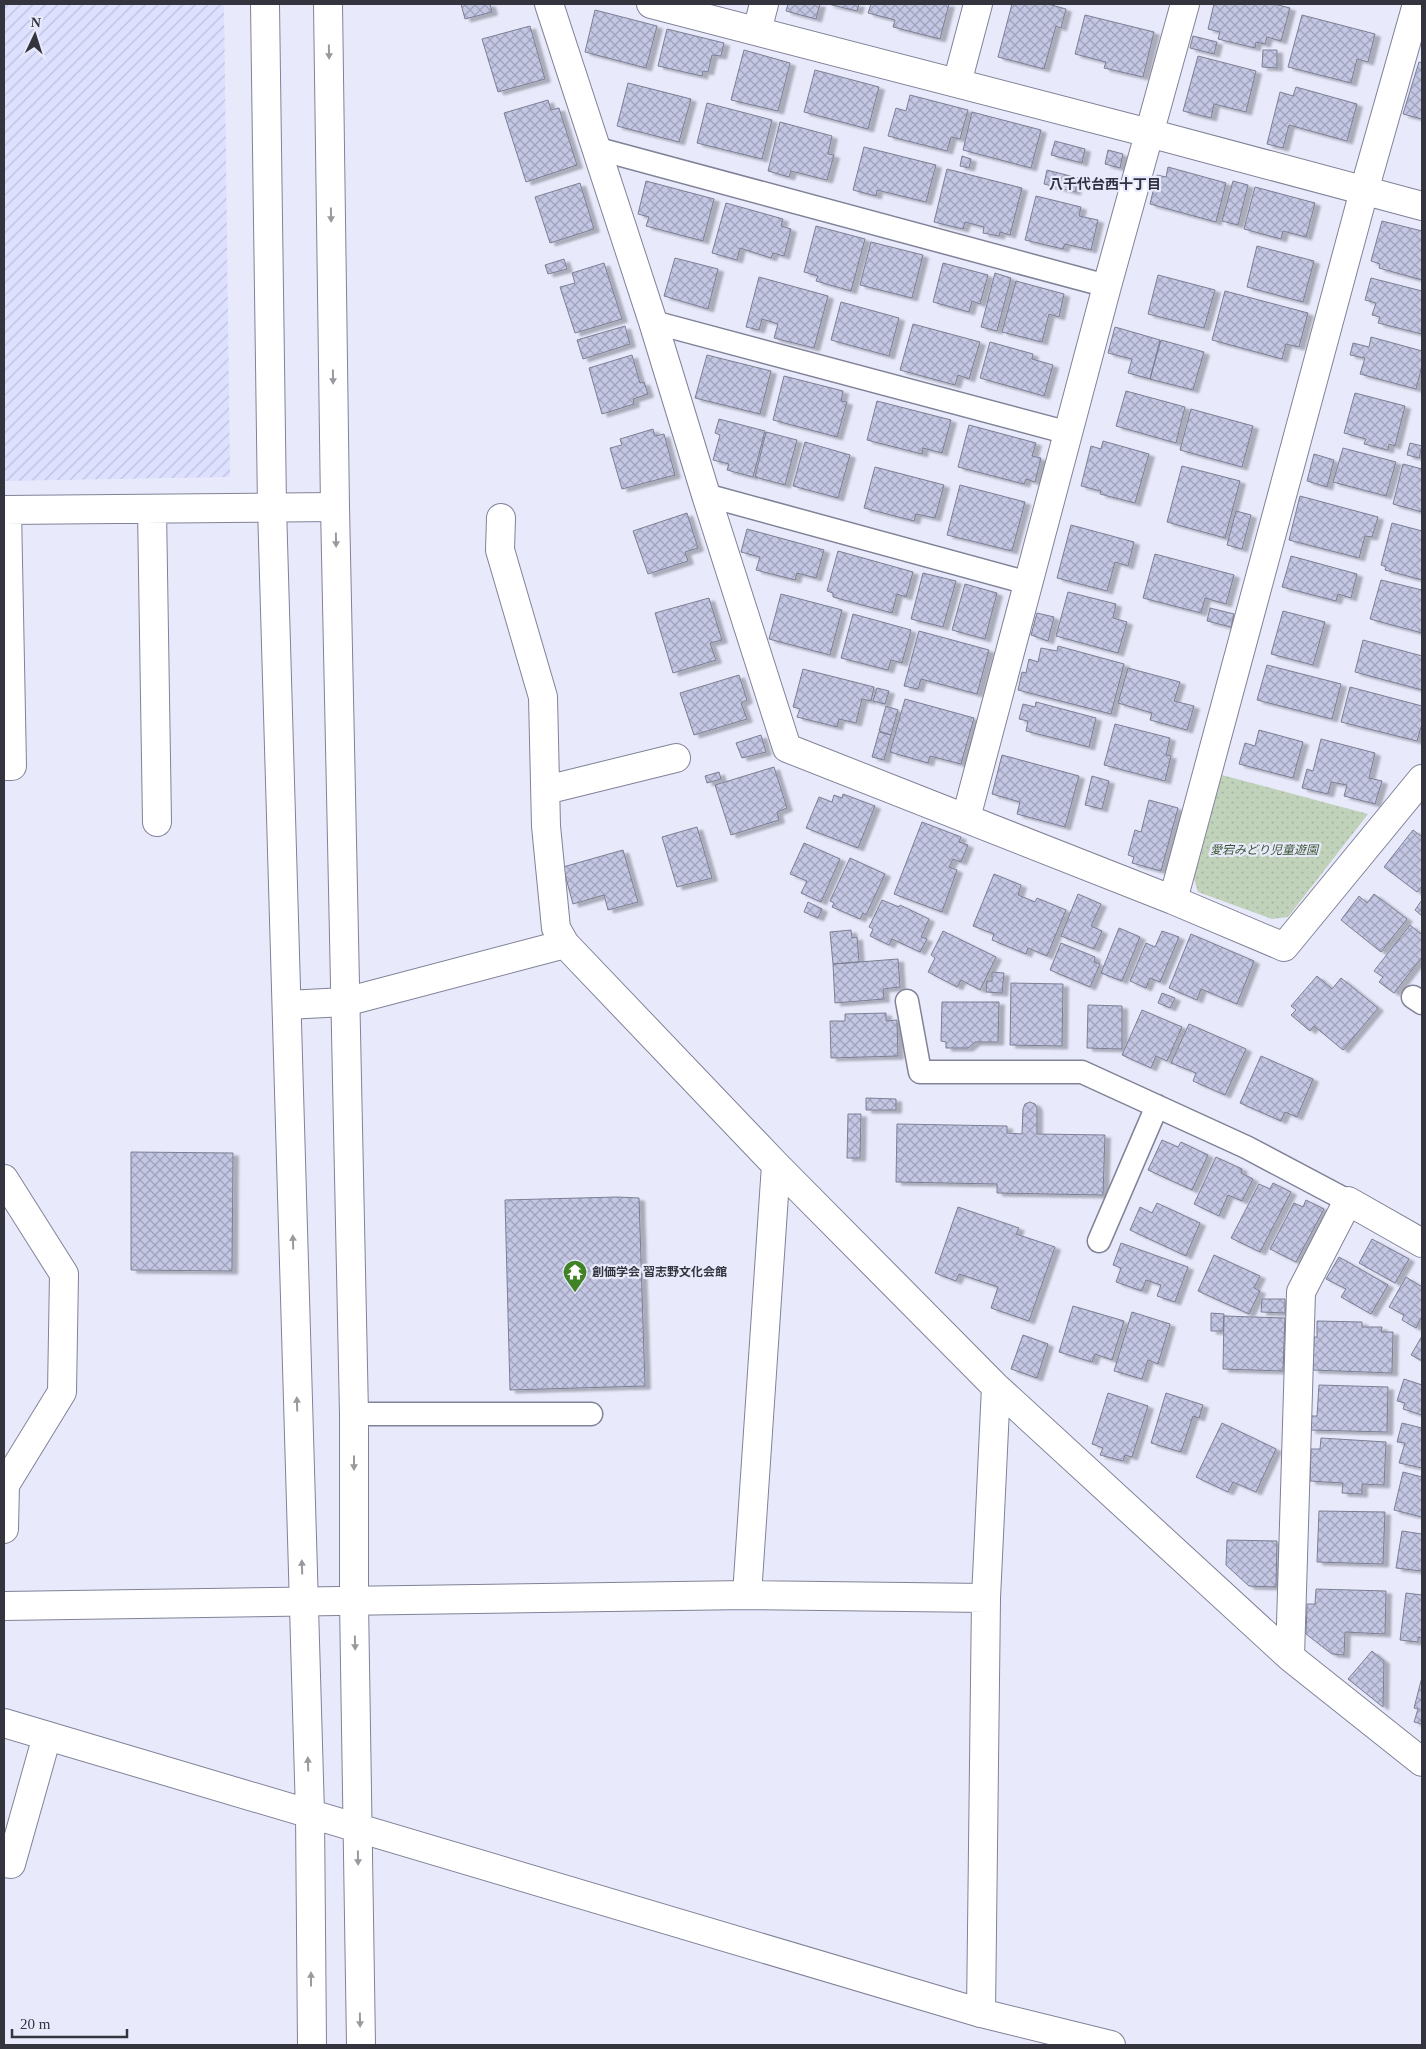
<svg xmlns="http://www.w3.org/2000/svg" width="1426" height="2049" font-family="'Times New Roman','Noto Sans JP',serif">
<defs>
<pattern id="industrial-furrows" width="10" height="10" patternUnits="userSpaceOnUse" patternTransform="scale(1.25)"><rect width="10" height="10" fill="#dde0fe"/><path d="M-1 1l2-2M0 10L10 0M9 11l2-2" fill="none" stroke="#bec1db"/></pattern>
<pattern id="green-dots" width="8" height="8" patternUnits="userSpaceOnUse" patternTransform="scale(1.25)"><rect width="8" height="8" fill="#c1d2bb"/><path d="M2 2h.1M6 6h.1" fill="none" stroke="#a6b5a2" stroke-width="1.8" stroke-linecap="round"/></pattern>
<pattern id="building-cross-hatch" width="8" height="8" patternUnits="userSpaceOnUse" patternTransform="scale(1.25)"><rect width="8" height="8" fill="#c4c7e4"/><path d="M0 0l8 8M0 8l8-8" fill="none" stroke="#a0a2ba"/></pattern>
<filter id="shadow"><feDropShadow dx="5.5" dy="3" stdDeviation="1" flood-color="#0004"/></filter>
</defs>
<rect width="100%" height="100%" fill="#e8eafc"/>
<!-- industrial -->
<path fill="url(#industrial-furrows)" d="M4,4H224L230,477L4,481Z"/>
<!-- green -->
<path fill="url(#green-dots)" d="M1222,775L1368,814L1288,917L1272,919L1198,892L1194,879Z"/>
<!-- building -->
<path fill="url(#building-cross-hatch)" stroke="#7c7f93" filter="url(#shadow)" d="M461,4H490L492,12L465,19Z
M788,4H820L816,19L786,11Z
M828,4H859L857,11Z
M871,4H949L940,39L893,27L895,20L868,13Z
M1012,4H1048L1066,9L1061,28L1056,26L1044,69L998,57Z
M1214,4H1274L1290,8L1281,41L1267,37L1265,44L1256,42L1255,48L1218,39L1220,32L1208,29Z
M595,10L657,26L646,68L585,52Z
M1085,15L1154,32L1143,77L1104,68L1106,62L1075,54Z
M1302,15L1375,34L1368,62L1357,59L1351,83L1288,67Z
M530,26L545,79L498,92L482,39Z
M667,29L724,43L721,56L712,55L708,72L703,71L702,76L658,66Z
M1193,36L1217,42L1214,54L1190,48Z
M744,50L790,63L778,111L731,100Z
M1263,50H1277V68L1262,67Z
M1198,56L1256,71L1246,112L1214,104L1211,118L1183,111Z
M1419,62L1422,63V119L1403,114Z
M815,70L879,87L868,129L804,112Z
M628,83L691,99L679,142L617,126Z
M1296,87L1357,104L1347,141L1289,125L1283,148L1267,144L1280,92L1293,96Z
M910,95L968,110L960,139L951,137L947,151L888,136L896,108L906,111Z
M548,100L551,110L559,108L577,165L526,182L504,113Z
M707,103L772,120L762,159L697,143Z
M972,112L1041,130L1031,168L963,150Z
M780,122L832,136L828,154L834,155L827,180L791,171L789,177L768,171Z
M1055,141L1085,149L1082,163L1051,155Z
M864,147L936,165L926,202L877,190L876,196L853,190Z
M1108,150L1123,154L1120,168L1105,164Z
M962,156L971,159L969,168L960,166Z
M1168,167L1226,183L1216,222L1150,204L1157,175L1166,177Z
M947,169L1022,188L1010,235L1000,232L999,236L983,233L984,227L965,222L963,229L934,222Z
M1047,170L1078,178L1075,192L1044,184Z
M646,181L714,199L703,241L646,226L649,217L638,214Z
M1233,181L1248,185L1238,225L1222,221Z
M580,183L594,229L550,243L535,197Z
M1255,187L1315,203L1306,237L1283,231L1281,239L1244,229Z
M1036,196L1081,207L1079,216L1098,220L1091,250L1065,244L1063,249L1025,240Z
M726,203L783,219L781,226L791,229L784,256L773,253L771,258L740,248L737,260L712,253Z
M1382,221L1422,231V280L1379,268L1380,264L1371,261Z
M816,226L865,239L851,291L816,281L818,276L804,272Z
M871,242L923,255L912,298L860,285Z
M1257,246L1314,261L1303,302L1247,287Z
M675,258L718,269L708,309L664,296Z
M564,259L567,269L548,274L545,265Z
M604,263L622,319L575,333L560,287L575,283L572,273Z
M943,263L988,275L980,304L972,301L969,312L933,302Z
M995,273L1011,278L997,331L981,327Z
M1158,275L1215,290L1204,328L1148,314Z
M759,277L828,296L814,348L774,338L778,324L762,319L759,330L746,327Z
M1371,278L1422,291V334L1378,323L1380,317L1372,315L1376,303L1365,300Z
M1016,281L1064,294L1059,317L1049,314L1042,342L1002,332Z
M1225,291L1308,313L1299,347L1286,344L1282,359L1212,340Z
M841,302L899,318L889,356L831,340Z
M913,324L980,342L969,379L958,375L955,385L900,370Z
M625,326L630,344L583,359L577,340Z
M1115,327L1160,340L1150,379L1128,373L1132,359L1108,353Z
M1371,337L1422,351V366L1416,389L1360,374L1365,358L1350,355L1353,343L1369,347Z
M1161,340L1204,352L1193,390L1150,379Z
M990,342L1033,354L1032,359L1053,365L1044,396L980,378Z
M632,355L640,383L644,382L648,394L633,399L634,404L602,414L589,368Z
M707,355L771,371L760,414L695,398Z
M784,376L843,391L841,401L847,402L837,437L773,420Z
M1126,391L1185,407L1176,443L1116,426Z
M1355,393L1405,406L1395,446L1389,444L1388,450L1364,444L1366,439L1344,433Z
M877,401L951,420L942,453L923,448L922,454L867,440Z
M1191,409L1253,426L1242,467L1180,450Z
M719,419L765,431L753,477L727,470L729,464L713,460L720,435L715,433Z
M969,425L1036,443L1032,456L1041,458L1035,482L1026,479L1024,484L958,467Z
M653,429L655,436L664,434L675,475L622,489L610,448L622,445L620,439Z
M766,432L797,440L785,485L755,477Z
M1103,441L1149,454L1135,503L1100,494L1101,491L1081,486L1091,446L1101,449Z
M805,442L850,455L838,498L793,486Z
M1410,443L1422,446L1419,458L1407,455Z
M1343,448L1396,462L1386,496L1333,482Z
M1314,454L1334,460L1327,487L1307,481Z
M1403,464L1422,469V512L1393,504Z
M1182,466L1240,481L1225,538L1167,522Z
M875,467L944,485L935,518L916,514L914,521L864,508Z
M960,485L1025,502L1012,551L947,535Z
M1300,496L1378,517L1372,537L1365,536L1359,558L1289,540Z
M1236,511L1251,515L1242,549L1227,545Z
M687,513L698,548L685,552L688,561L648,574L633,531Z
M1392,523L1422,531V580L1385,570L1386,567L1381,565Z
M1071,525L1134,542L1128,566L1115,562L1107,591L1057,578Z
M747,529L824,550L816,578L797,573L795,580L756,570L760,557L741,552Z
M838,551L913,572L906,597L897,594L892,613L833,597V593L827,591Z
M1155,554L1234,575L1226,604L1205,598L1201,613L1143,598Z
M1291,556L1357,574L1351,598L1338,594L1336,601L1282,587Z
M923,573L956,581L943,627L911,619Z
M1381,580L1422,590V633L1370,619Z
M965,584L997,593L985,639L952,630Z
M1068,592L1116,604L1113,618L1127,622L1118,653L1056,636Z
M781,594L842,610L830,655L769,639Z
M709,598L722,640L710,643L716,660L673,673L655,613Z
M1210,608L1234,614L1231,627L1207,621Z
M1283,611L1325,622L1313,665L1271,654Z
M1037,613L1054,617L1048,641L1031,635Z
M853,614L911,630L902,663L891,660L888,670L841,658Z
M919,631L989,650L977,694L921,679L918,689L904,686Z
M1363,640L1422,656V690L1355,672Z
M1058,646L1124,664L1111,714L1018,690L1022,672L1026,673L1029,659L1038,662L1041,648L1057,651Z
M1267,665L1341,684L1332,719L1257,700Z
M1128,668L1180,682L1174,701L1194,706L1187,730L1150,720L1152,713L1118,703Z
M803,669L874,687L871,701L862,699L856,723L839,719L837,727L797,717L800,709L793,707Z
M739,675L747,700L741,703L747,719L694,735L680,693Z
M1350,687L1422,706V724L1417,741L1341,722Z
M877,688L889,691L885,704L873,701Z
M905,699L974,718L961,764L930,756L928,763L890,752Z
M1036,702L1096,718L1089,747L1026,731L1028,721L1019,719L1023,704L1035,707Z
M886,706L898,710L891,735L879,731Z
M1115,724L1170,738L1166,755L1171,756L1165,781L1104,765Z
M1259,730L1303,742L1293,778L1239,764L1245,743L1255,746Z
M879,732L891,735L884,760L872,757Z
M761,735L766,752L742,758L736,743Z
M1321,739L1375,753L1369,778L1382,781L1375,804L1344,796L1347,785L1331,782L1328,794L1302,788L1307,769L1313,771Z
M1002,755L1079,776L1065,827L1017,814L1020,802L992,794Z
M774,767L787,808L777,812L779,820L731,835L715,785Z
M719,772L721,779L707,783L705,776Z
M1092,776L1109,781L1102,809L1085,805Z
M843,794L875,806L858,848L806,828L819,797L832,802L834,795L842,798Z
M1149,800L1178,808L1161,871L1132,863L1134,857L1128,855L1135,830L1141,832Z
M922,822L961,837L959,842L968,845L961,862L953,859L949,867L957,870L942,912L894,894Z
M697,827L712,878L677,887L662,837Z
M1413,830L1422,837V886L1417,892L1384,867Z
M804,843L840,859L821,902L801,893L807,881L790,874Z
M623,850L638,902L608,910L604,895L573,904L563,867Z
M850,858L885,874L866,915L863,913L860,919L832,907L834,903L830,901Z
M994,874L1021,885L1018,895L1035,902L1037,898L1066,910L1047,956L1028,948L1026,954L992,940L994,934L973,926Z
M1078,894L1101,904L1091,926L1102,931L1094,949L1061,936Z
M1374,894L1407,919L1381,952L1341,920L1359,896L1367,903Z
M882,900L899,907L900,905L929,919L921,937L927,939L920,952L892,939L889,945L870,936L873,929L869,927Z
M1422,900V916L1415,910Z
M808,902L822,909L818,918L804,912Z
M1410,925L1422,935V957L1394,993L1379,982L1383,977L1374,971Z
M1119,928L1140,937L1122,981L1101,973Z
M851,930L852,938L857,937L859,962L833,964L830,932Z
M943,931L996,957L980,990L961,980L957,987L928,972L935,958L931,955Z
M1162,931L1179,937L1160,982L1150,978L1146,988L1130,981L1146,943L1155,947Z
M1191,934L1254,961L1237,1004L1201,989L1197,1000L1169,988Z
M1061,943L1095,957L1094,962L1100,964L1090,987L1050,970Z
M898,959L900,987L883,989L884,999L835,1003L833,964Z
M992,972L1004,973L1002,993L986,992L987,981H992Z
M1317,976L1332,989L1341,978L1378,1008L1343,1050L1314,1026L1310,1031L1291,1015L1296,1010L1291,1006Z
M1011,983L1063,984L1062,1046L1010,1045Z
M1162,993L1175,998L1170,1008L1158,1003Z
M942,1002H999L998,1042H975L968,1048H946V1042L941,1041Z
M1088,1005L1122,1006V1049L1087,1048Z
M1142,1010L1182,1027L1167,1061L1156,1056L1151,1068L1122,1055Z
M886,1013V1021L897,1020L898,1056L831,1058L830,1021H845V1014Z
M1189,1024L1246,1049L1225,1095L1193,1081L1196,1073L1171,1063Z
M1261,1056L1313,1079L1297,1117L1285,1112L1281,1121L1240,1103Z
M866,1098L896,1099V1110H866Z
M1030,1102L1035,1104L1037,1108V1134L1105,1135L1103,1195L997,1193V1184L896,1182L897,1124L1007,1126V1133L1022,1134L1023,1109L1025,1104Z
M848,1114H861L860,1158H847Z
M1162,1140L1178,1147L1181,1142L1208,1155L1192,1190L1148,1170Z
M131,1152L233,1153L232,1271L131,1270Z
M1216,1157L1242,1169L1241,1173L1253,1179L1242,1201L1228,1195L1219,1216L1194,1204Z
M1273,1183L1291,1192L1260,1252L1231,1238L1259,1184L1270,1189Z
M617,1197L639,1198L645,1386L510,1390L505,1200Z
M1306,1200L1324,1209L1296,1262L1270,1249L1294,1203L1303,1207Z
M1157,1203L1200,1223L1186,1256L1130,1230L1140,1207L1152,1213Z
M958,1207L1019,1228L1016,1234L1055,1247L1029,1321L991,1308L998,1287L959,1274L956,1281L935,1273Z
M1372,1239L1409,1259L1395,1283L1359,1263Z
M1121,1243L1188,1267L1175,1302L1157,1296L1161,1285L1146,1280L1142,1291L1116,1282L1121,1268L1113,1265Z
M1214,1255L1260,1276L1254,1288L1260,1291L1249,1314L1198,1291Z
M1339,1257L1388,1285L1371,1314L1341,1297L1346,1289L1326,1279Z
M1406,1277L1422,1287V1316L1416,1328L1402,1320L1404,1315L1389,1307Z
M1262,1299H1285V1313L1261,1312Z
M1073,1306L1124,1321L1112,1360L1095,1354L1092,1362L1059,1352Z
M1132,1312L1170,1324L1158,1364L1148,1360L1142,1379L1114,1371Z
M1211,1313L1224,1314L1223,1331H1211Z
M1224,1316L1285,1318L1283,1371L1223,1369Z
M1317,1321L1362,1322V1327H1382L1381,1332H1393L1392,1373L1313,1370L1314,1337H1317Z
M1023,1335L1048,1344L1037,1378L1011,1369Z
M1422,1336V1361L1411,1355Z
M1404,1379L1422,1385V1415L1403,1409L1405,1403L1397,1401Z
M1319,1385L1388,1387L1387,1432L1310,1430L1311,1416H1317Z
M1108,1393L1148,1406L1132,1457L1125,1455L1123,1461L1100,1455L1103,1448L1092,1444Z
M1166,1393L1203,1405L1199,1418L1193,1416L1181,1452L1151,1443Z
M1222,1423L1276,1449L1256,1492L1233,1482L1228,1492L1196,1477Z
M1402,1423L1422,1428V1468L1399,1463L1405,1443L1397,1442Z
M1321,1438L1386,1442L1384,1485L1362,1484V1494L1342,1493L1343,1483L1310,1481L1311,1449H1320Z
M1403,1472L1422,1477V1517L1394,1510Z
M1319,1511L1385,1512L1383,1564L1317,1562Z
M1402,1531L1422,1534V1571L1396,1568Z
M1227,1540L1277,1541L1276,1587L1249,1586L1226,1565Z
M1316,1589L1386,1591L1385,1634L1345,1632L1344,1655L1332,1654L1306,1634L1307,1604H1315Z
M1406,1593L1422,1595V1638L1418,1637V1642L1400,1640Z
M1372,1651L1384,1661L1383,1707L1348,1679Z
M1422,1677V1724L1414,1722L1418,1709L1414,1708Z"/>
<g fill="none" stroke-linecap="round" stroke-linejoin="round">
<defs>
<path id="service" d="M595,148L1107,286
M653,322L1069,433
M706,495L1028,583
M1413,997L1422,1003
M907,1001L920,1072H1082L1246,1147L1348,1201
M1099,1241L1157,1106
M354,1414H591"/>
<path id="minor" d="M549,4L653,322L706,495L787,748L1173,900L1284,947L1422,779
M651,4L1149,133L1422,206
M757,31L764,4
M957,83L978,4
M152,509L157,822
M4,510L335,507
M501,518L500,550L543,697L546,826L556,928L565,944L776,1165L996,1387L1290,1657L1422,1762
M4,766H12L7,510
M546,790L676,758
M966,818L1107,286L1185,4
M1173,900L1364,191L1417,4
M287,1005L345,1002L565,944
M4,1179L64,1274L62,1392L5,1485L4,1529
M747,1595L776,1165
M4,1606L747,1595L986,1598
M1290,1657L1301,1292L1348,1201L1422,1243
M4,1863L11,1864L47,1736
M981,2013L986,1598L996,1387"/>
<path id="tertiary" d="M265,4L272,507L310,1813L312,2045
M328,4L335,507L354,1414V1601L361,2045
M4,1723L981,2013L1111,2045"/>
</defs>
<!-- service casing -->
<use href="#service" stroke="#808297" stroke-width="25"/>
<!-- minor casing -->
<use href="#minor" stroke="#808297" stroke-width="30"/>
<!-- tertiary casing -->
<use href="#tertiary" stroke="#808297" stroke-width="30"/>
<!-- service -->
<use href="#service" stroke="#fff" stroke-width="22"/>
<!-- minor -->
<use href="#minor" stroke="#fff" stroke-width="28"/>
<!-- tertiary -->
<use href="#tertiary" stroke="#fff" stroke-width="28"/>
</g>
<!-- one-way arrows -->
<defs><path id="oneway-solid" d="M-6-.8H1V-3.2L6.5 0L1 3.2V.8H-6Z" transform="scale(1.25)"/></defs>
<g fill="#999a9e">
<use href="#oneway-solid" transform="translate(329 52) rotate(89)"/>
<use href="#oneway-solid" transform="translate(331 215) rotate(89)"/>
<use href="#oneway-solid" transform="translate(333 377) rotate(89)"/>
<use href="#oneway-solid" transform="translate(336 540) rotate(89)"/>
<use href="#oneway-solid" transform="translate(293 1242) rotate(-92)"/>
<use href="#oneway-solid" transform="translate(297 1404) rotate(-92)"/>
<use href="#oneway-solid" transform="translate(354 1463) rotate(90)"/>
<use href="#oneway-solid" transform="translate(302 1567) rotate(-92)"/>
<use href="#oneway-solid" transform="translate(355 1643) rotate(89)"/>
<use href="#oneway-solid" transform="translate(308 1764) rotate(-92)"/>
<use href="#oneway-solid" transform="translate(358 1858) rotate(89)"/>
<use href="#oneway-solid" transform="translate(311 1979) rotate(-90)"/>
<use href="#oneway-solid" transform="translate(360 2020) rotate(89)"/>
</g>
<!-- icons -->
<defs>
<symbol id="temple-pin" viewBox="-11 -11 22 30"><path d="M0 17L-7.5 6A9.5 9.5 0 1 1 7.5 6Z" fill="#408325" stroke="#e8eafc"/><path d="M0-6L5-2H3V0L6.5 2.5H4V6H1.5V3h-3V6H-4V2.5H-6.5L-3 0V-2H-5Z" fill="#fff"/></symbol>
</defs>
<g fill-rule="evenodd">
<use href="#temple-pin" x="561" y="1258" width="28" height="38"/>
</g>
<g text-anchor="middle" stroke-width="4.5" stroke-linejoin="round" paint-order="stroke">
<!-- park labels -->
<g font-size="12" font-style="italic" fill="#38552e" stroke="#e8eafc">
<text x="1264" y="854">愛宕みどり児童遊園</text>
</g>
<!-- poi labels -->
<g font-size="12" font-weight="bold" fill="#33343d" stroke="#e8eafc" text-anchor="start">
<text x="592" y="1276">創価学会 習志野文化会館</text>
</g>
<!-- neighbourhood labels -->
<g font-size="14" font-weight="bold" fill="#303243" stroke="#e8eafc">
<text x="1105" y="189">八千代台西十丁目</text>
</g>
</g>
<!-- border -->
<rect width="1426" height="2049" fill="none" stroke="#33343d" stroke-width="10"/>
<!-- north arrow -->
<g transform="translate(35 35) rotate(4)" stroke="#e8eafc" stroke-width="4" paint-order="stroke">
<path d="M0-4L9 19L0 12L-9 19Z" fill="#33343d"/>
<text y="-8" font-size="14" font-weight="bold" text-anchor="middle" fill="#33343d">N</text>
</g>
<!-- scale -->
<path d="M12 2029v8h115v-8" fill="none" stroke="#33343d" stroke-width="2.5"/>
<text x="20" y="2029" font-size="15" fill="#33343d" stroke="#e8eafc" stroke-width="4" paint-order="stroke">20 m</text>
</svg>
